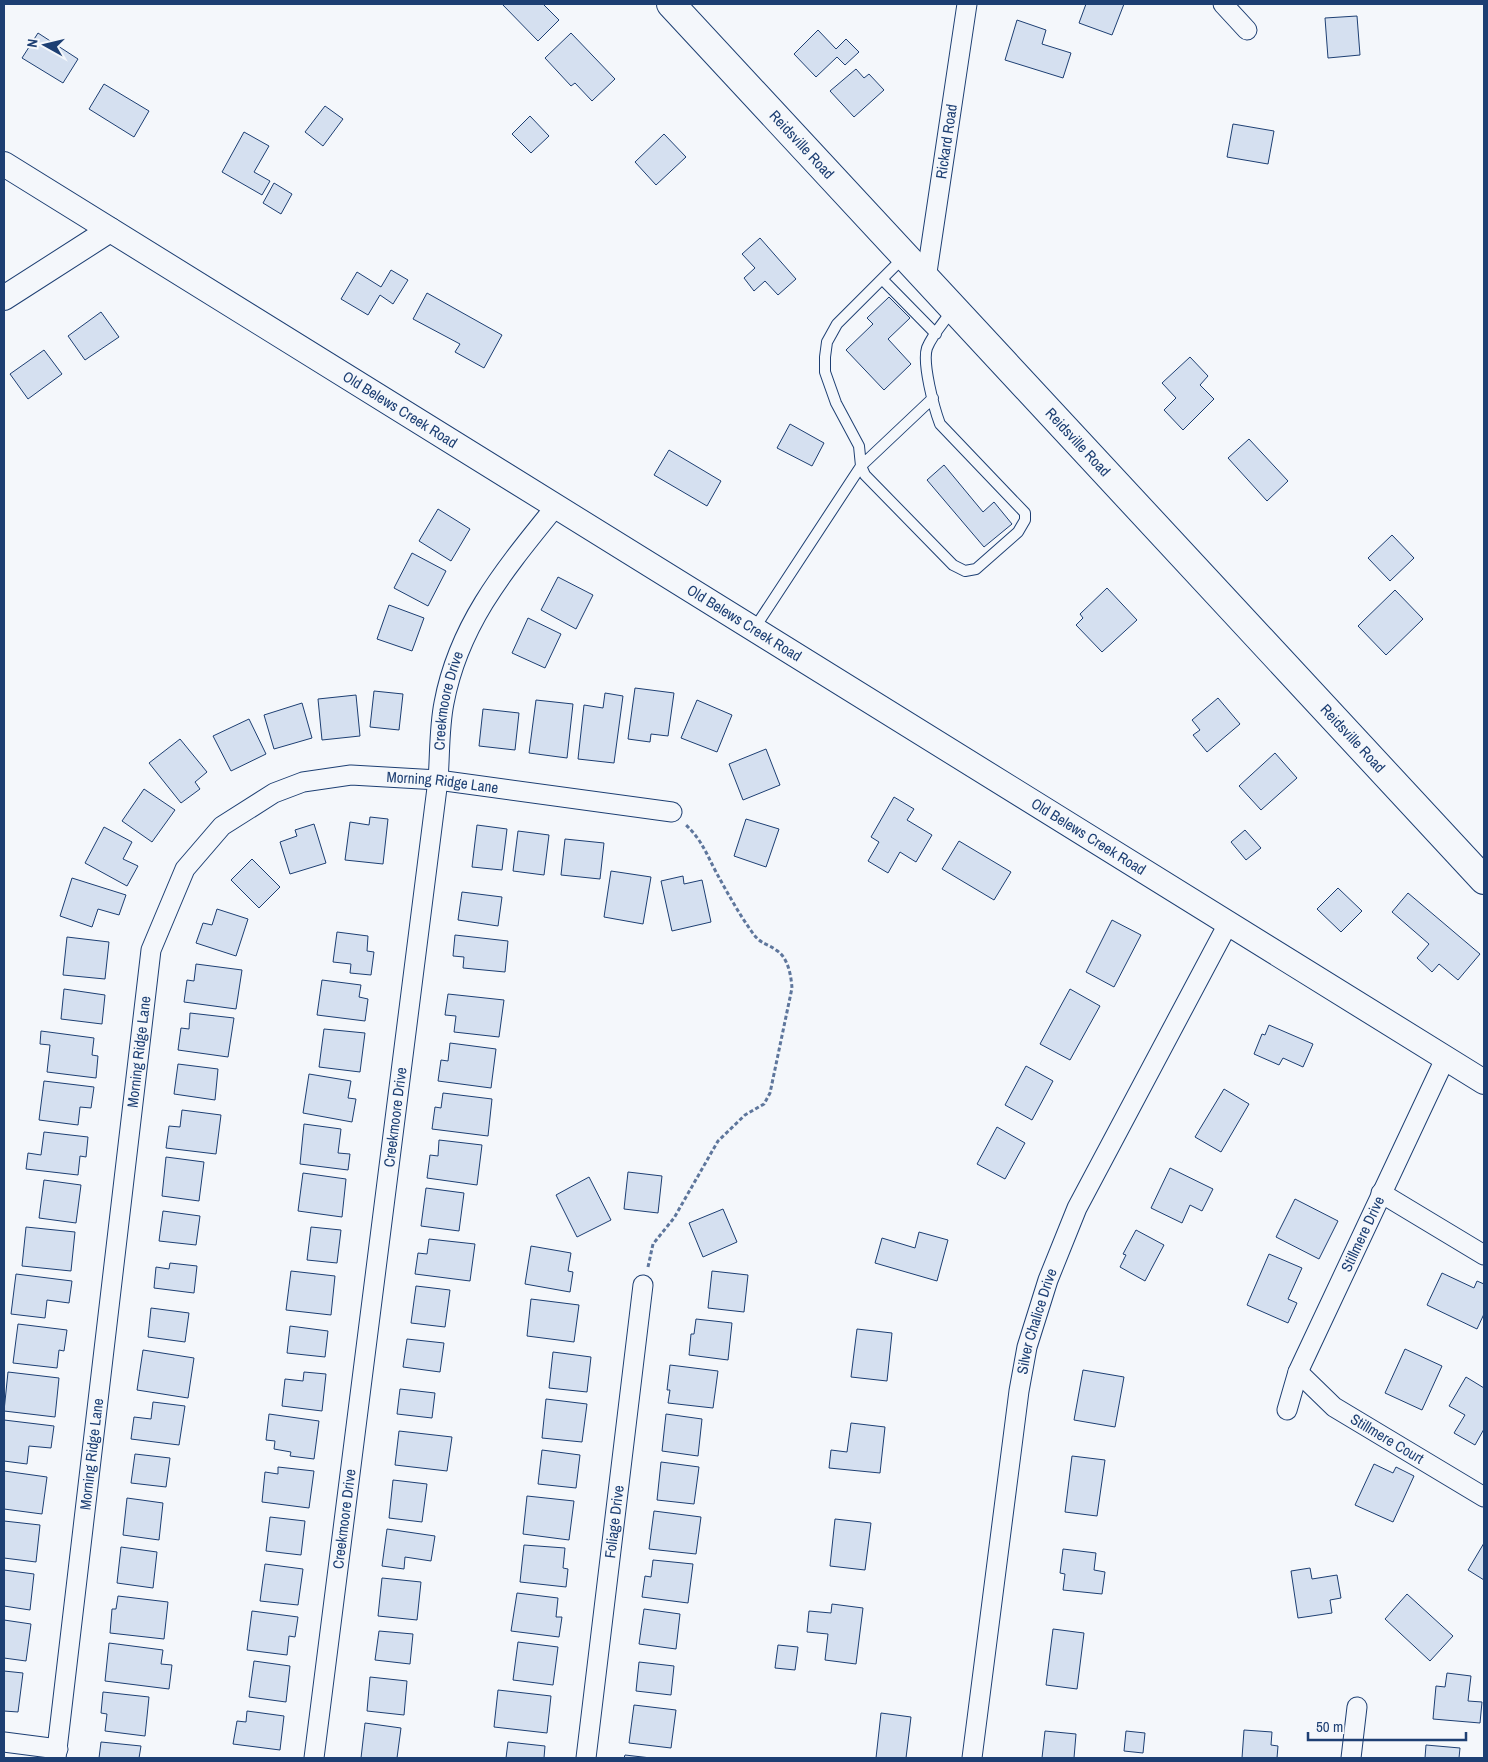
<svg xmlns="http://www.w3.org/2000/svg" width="1488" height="1762" font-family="'Archivo Narrow',sans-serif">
<rect width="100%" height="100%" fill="#f4f7fb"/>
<!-- building -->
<path fill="#d5e0f0" stroke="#1d3f73" d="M502,4H543L559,20L538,41Z
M1086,4H1124L1112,35L1079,23Z
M1357,16L1360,55L1328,58L1325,18Z
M1017,20L1046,30L1042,44L1071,53L1063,78L1005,60Z
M818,30L836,49L846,39L859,52L845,65L837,57L816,77L794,54Z
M38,33L78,59L63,83L22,58Z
M571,33L615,79L592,101L575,83L571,86L545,58Z
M856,69L864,78L869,74L884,90L854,117L830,91Z
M104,84L149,111L134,137L89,109Z
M325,106L343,119L323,146L305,132Z
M530,116L549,136L531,153L512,134Z
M1233,124L1274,131L1268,164L1227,157Z
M244,132L269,146L254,172L270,181L262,195L222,172Z
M664,134L686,157L656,185L635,162Z
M274,183L292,194L281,214L263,203Z
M760,238L796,279L778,295L765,281L754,291L744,278L755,268L742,254Z
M391,270L408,280L393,304L380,295L368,315L341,299L357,272L381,287Z
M427,293L502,335L484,368L455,352L460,344L413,319Z
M889,297L910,318L888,339L911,364L884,390L846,350L873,324L867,318Z
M101,312L119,337L85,360L68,336Z
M44,350L62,374L28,399L10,374Z
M1190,357L1208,376L1200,385L1214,399L1183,430L1164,410L1176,398L1162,383Z
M790,424L824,443L812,466L777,448Z
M1249,439L1288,481L1267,501L1228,458Z
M669,450L721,481L707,506L654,475Z
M944,465L983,512L994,502L1012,524L984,547L927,480Z
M438,509L470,529L451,561L419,541Z
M1392,535L1414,558L1390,581L1368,558Z
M412,553L446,571L428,606L394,588Z
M558,577L593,595L576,629L541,610Z
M1107,588L1137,620L1102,652L1076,625L1083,618L1080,614Z
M1395,590L1423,619L1386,655L1358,626Z
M389,605L424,618L412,651L377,639Z
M528,618L561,634L545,668L512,653Z
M635,688L674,693L668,736L651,734L650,742L628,739Z
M374,691L403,694L399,730L370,727Z
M605,693L623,696L614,763L578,759L584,705L603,708Z
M356,695L360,736L322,740L318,699Z
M1218,698L1240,724L1207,752L1193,735L1200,730L1192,720Z
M536,700L573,704L567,758L529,753Z
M697,700L732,715L717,752L681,738Z
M302,703L312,738L274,749L264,715Z
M483,709L519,713L515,750L479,746Z
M249,719L266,754L231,771L213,736Z
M180,739L207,772L195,782L200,789L181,803L149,763Z
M766,749L780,785L743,800L729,764Z
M1275,753L1297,778L1261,810L1239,786Z
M144,789L175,810L152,842L122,821Z
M894,797L914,809L907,820L932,835L916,862L900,852L888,873L868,861L879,842L871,837Z
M370,817L388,819L383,864L345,860L350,822L369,825Z
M746,819L779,829L766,867L734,856Z
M314,824L326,863L290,874L280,842L297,836L295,830Z
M477,825L507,829L502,870L472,867Z
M104,827L132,842L123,859L138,866L127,886L85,863Z
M1245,830L1261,848L1246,860L1231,842Z
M518,831L549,835L544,875L513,871Z
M565,839L604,843L600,879L561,875Z
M959,841L1011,872L994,900L942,869Z
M252,859L280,887L259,908L231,880Z
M611,871L651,877L643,924L604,917Z
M683,876L684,884L702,880L711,922L672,931L661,881Z
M72,878L126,895L119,915L98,909L92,927L60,916Z
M1338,888L1362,911L1341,932L1317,909Z
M462,892L502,897L498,926L458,920Z
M1408,893L1480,954L1458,980L1439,964L1432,972L1417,958L1429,944L1392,912Z
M217,909L248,919L236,956L196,943L203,923L212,925Z
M1112,920L1141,935L1114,987L1086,972Z
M337,932L368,936L367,951L374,952L371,975L350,973L351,964L333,962Z
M455,935L508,941L505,972L463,968L464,957L453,956Z
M67,937L109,942L105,979L63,975Z
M196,964L242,970L236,1009L184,1002L187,980L194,981Z
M322,980L361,985L359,997L368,999L365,1021L317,1015Z
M64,989L105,995L102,1024L61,1019Z
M1070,989L1100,1006L1070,1060L1040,1044Z
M448,994L504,1000L499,1037L454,1032L456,1016L445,1015Z
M190,1013L234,1018L228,1057L178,1050L181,1028L189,1029Z
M1269,1025L1313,1044L1303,1067L1283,1058L1279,1065L1254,1054L1262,1034L1265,1035Z
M324,1029L365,1033L360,1072L319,1067Z
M41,1031L94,1038L92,1055L98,1056L96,1078L47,1072L50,1045L40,1044Z
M450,1043L496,1049L491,1088L438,1081L441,1060L448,1061Z
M178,1064L218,1069L215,1100L174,1094Z
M1026,1066L1053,1081L1032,1120L1005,1105Z
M309,1074L351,1081L348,1098L356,1099L352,1122L303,1113Z
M44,1081L94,1087L91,1108L80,1107L78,1125L39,1120Z
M1224,1089L1249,1104L1221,1152L1195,1137Z
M443,1093L492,1099L488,1136L432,1129L435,1107L441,1108Z
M182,1110L221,1115L216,1154L166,1148L169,1126L180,1127Z
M304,1124L341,1129L338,1153L350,1154L348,1170L300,1164Z
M997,1127L1025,1143L1005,1179L977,1164Z
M44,1132L88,1137L86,1157L80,1156L78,1175L26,1169L28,1153L41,1155Z
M439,1140L482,1145L477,1185L427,1178L430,1155L438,1156Z
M166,1157L204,1162L199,1201L162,1196Z
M1170,1168L1213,1189L1202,1211L1190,1205L1182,1223L1151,1208Z
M628,1172L662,1176L658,1213L624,1209Z
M303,1173L346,1179L342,1217L298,1211Z
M589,1177L611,1220L577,1237L556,1195Z
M44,1180L81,1185L76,1223L39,1218Z
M426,1188L464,1193L459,1231L421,1226Z
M1295,1199L1338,1221L1319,1259L1276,1237Z
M723,1209L737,1242L703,1257L689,1223Z
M163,1211L200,1216L196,1245L159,1241Z
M26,1227L75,1232L71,1271L22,1266Z
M311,1227L341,1230L337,1263L307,1260Z
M1136,1230L1164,1245L1145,1281L1120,1267L1126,1255L1123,1254Z
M919,1232L948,1240L937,1281L875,1263L882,1238L915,1248Z
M429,1239L475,1244L470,1281L415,1274L418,1253L427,1254Z
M531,1246L571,1253L568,1271L573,1272L570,1292L525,1284Z
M1269,1254L1302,1268L1288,1299L1297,1303L1288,1323L1247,1305Z
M170,1263L197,1266L194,1293L154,1288L156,1267L169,1269Z
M291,1271L335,1276L331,1315L286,1310Z
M712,1271L748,1275L744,1312L708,1308Z
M1442,1273L1474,1288L1477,1281L1484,1284V1314L1477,1329L1427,1305Z
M16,1274L72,1281L69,1303L47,1300L45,1318L11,1314Z
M416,1286L450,1290L445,1327L411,1323Z
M531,1299L579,1305L574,1342L527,1336Z
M151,1308L189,1313L185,1342L148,1337Z
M696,1319L732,1323L728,1360L689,1355L691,1334H694Z
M18,1324L67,1330L64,1351L59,1350L57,1368L13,1363Z
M290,1326L328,1331L325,1357L287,1353Z
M857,1329L892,1333L887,1381L851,1377Z
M407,1339L444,1343L440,1372L403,1367Z
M1405,1349L1442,1366L1422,1410L1385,1393Z
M143,1350L194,1358L188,1398L137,1390Z
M553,1352L591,1357L587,1392L549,1388Z
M670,1365L718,1371L713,1408L668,1403L670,1390H667Z
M1083,1370L1124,1377L1115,1427L1074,1420Z
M8,1372L59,1378L55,1417L4,1411Z
M304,1372L326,1374L322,1411L282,1406L285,1379L303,1381Z
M1466,1377L1484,1388V1429L1475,1445L1454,1433L1465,1415L1449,1406Z
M400,1389L435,1393L432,1418L397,1414Z
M546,1399L587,1404L582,1442L542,1438Z
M153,1402L185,1406L179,1445L131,1439L134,1417L151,1419Z
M269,1414L319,1421L314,1459L290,1456L291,1452L274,1449L275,1441L266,1440Z
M666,1414L702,1419L698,1456L662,1451Z
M4,1420L54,1426L51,1448L29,1446L27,1464L4,1461Z
M851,1423L885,1427L880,1473L829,1468L831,1450L847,1452Z
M399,1431L452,1437L447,1471L395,1465Z
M542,1450L580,1455L576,1488L538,1484Z
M135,1454L170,1458L166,1487L131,1483Z
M1072,1456L1105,1460L1097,1516L1065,1512Z
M661,1462L699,1467L694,1504L657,1500Z
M1374,1464L1393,1473L1396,1467L1414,1476L1393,1522L1355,1505Z
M278,1467L314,1471L309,1508L262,1502L265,1472L278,1474Z
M4,1471L47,1477L42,1514L4,1509Z
M393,1480L427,1484L422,1522L389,1518Z
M527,1496L574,1501L569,1540L523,1534Z
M127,1498L163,1503L159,1540L123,1535Z
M654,1511L701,1517L696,1554L649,1549Z
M270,1517L305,1521L301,1555L266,1551Z
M835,1519L871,1523L865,1570L830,1566Z
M4,1521L40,1525L36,1562L4,1558Z
M387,1529L435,1536L431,1561L405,1557L404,1569L382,1566Z
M1484,1543V1580L1468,1570Z
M524,1545L565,1548L563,1568L568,1569L566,1587L520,1582Z
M121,1547L157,1552L153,1588L117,1583Z
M1063,1549L1096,1553L1094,1570L1105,1572L1102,1594L1063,1590L1065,1574L1060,1573Z
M653,1560L693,1564L688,1603L642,1597L645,1576L651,1577Z
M265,1564L303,1569L298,1605L260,1601Z
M1310,1568L1312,1579L1337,1575L1341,1598L1330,1600L1332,1613L1298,1618L1291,1571Z
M4,1570L34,1574L30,1610L4,1606Z
M382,1578L421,1582L417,1620L378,1616Z
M517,1593L558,1598L556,1617H562L559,1637L511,1631Z
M1407,1594L1453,1636L1430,1661L1385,1619Z
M118,1596L168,1602L164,1639L110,1633L112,1609H116Z
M832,1604L863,1608L856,1664L825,1660L828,1634L807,1632L809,1611L831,1613Z
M644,1609L680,1614L676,1649L639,1644Z
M252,1611L298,1617L295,1637L289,1636L287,1655L247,1650Z
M4,1620L31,1624L26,1661L4,1658Z
M1053,1629L1084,1633L1077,1689L1046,1685Z
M379,1631L413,1634L410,1664L375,1660Z
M518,1642L558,1647L553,1685L513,1680Z
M109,1643L163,1650L161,1664L172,1665L169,1689L105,1681Z
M778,1645L798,1647L795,1670L775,1668Z
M254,1661L290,1666L286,1702L249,1697Z
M639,1662L674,1666L671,1695L636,1691Z
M4,1671L23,1673L18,1712L4,1711Z
M1447,1673L1471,1676L1468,1701L1482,1702L1480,1723L1433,1719L1436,1686L1445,1687Z
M370,1677L407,1681L404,1715L367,1711Z
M498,1690L551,1696L547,1733L494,1727Z
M103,1692L149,1697L145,1736L105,1731L107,1714L101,1713Z
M634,1705L676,1710L671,1748L629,1743Z
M247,1711L284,1716L280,1750L233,1744L237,1721L246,1722Z
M881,1713L911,1717L906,1758H876Z
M365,1723L401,1728L397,1758H361Z
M1244,1730L1272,1732L1271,1745L1278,1746L1277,1758H1242Z
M1045,1731L1076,1734L1074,1758H1042Z
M1126,1731L1145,1733L1143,1753L1124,1751Z
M101,1742L141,1746L139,1758H99Z
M508,1742L545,1746L544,1758H506Z
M1426,1745L1460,1748L1459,1758H1425Z
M625,1755L651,1758H624Z"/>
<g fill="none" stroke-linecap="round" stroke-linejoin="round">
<defs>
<path id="service" d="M904,257L837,324L827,342L825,357V372L836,403L859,446L861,466L865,475L953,565L965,571L976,569L1018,532L1025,520V513L940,424C934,408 922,363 927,348C932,335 945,321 953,309
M882,279L936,334
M754,629L861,466L933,398"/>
<g id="minor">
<path d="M1223,4L1247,30"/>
<path id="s1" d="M926,279L967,4"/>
<path d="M1381,1193L1484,1255"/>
<path id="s2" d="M1298,1372L1334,1407L1484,1497"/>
<path id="s3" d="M1287,1410L1298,1372L1445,1059"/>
<path d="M4,1742L58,1749"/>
<path id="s4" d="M56,1758L151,950L185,869L222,826L274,793L303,782L351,775L438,780L672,812"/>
<path id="s5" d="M314,1758L438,780C440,755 439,728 444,703C459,623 506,568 556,506"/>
<path id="s6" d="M586,1758L643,1285"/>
<path id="s7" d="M972,1758L1019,1391L1027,1347L1048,1280L1077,1208L1228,924"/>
<path d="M1351,1758L1357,1707"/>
</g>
<g id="tertiary">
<path id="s8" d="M4,164L1484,1082"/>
<path d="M4,298L110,230"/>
</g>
<g id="trunk">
<path id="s9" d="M671,4L1484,880"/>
</g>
</defs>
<!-- service casing -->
<use href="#service" stroke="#1d3f73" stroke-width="12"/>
<!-- minor casing -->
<use href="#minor" stroke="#1d3f73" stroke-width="21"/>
<!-- tertiary casing -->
<use href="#tertiary" stroke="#1d3f73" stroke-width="26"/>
<!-- trunk casing -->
<use href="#trunk" stroke="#1d3f73" stroke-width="30"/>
<!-- path -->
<path stroke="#5e769c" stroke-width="3" stroke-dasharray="4 2.5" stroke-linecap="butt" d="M648,1267L653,1244L674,1218L718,1141L745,1115L764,1104L770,1093L792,988C791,975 788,957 776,950C765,942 761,945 752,932C739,914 727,892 716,872C706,853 702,840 685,824"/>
<!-- service -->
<use href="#service" stroke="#f4f7fb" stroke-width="10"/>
<!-- minor -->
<use href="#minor" stroke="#f4f7fb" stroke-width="19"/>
<!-- tertiary -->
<use href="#tertiary" stroke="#f4f7fb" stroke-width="24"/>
<!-- trunk -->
<use href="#trunk" stroke="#f4f7fb" stroke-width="28"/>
</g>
<g text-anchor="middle" stroke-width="4" stroke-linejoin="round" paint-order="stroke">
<!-- street labels -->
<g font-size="15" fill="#1d3f73" stroke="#f4f7fb">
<text dy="5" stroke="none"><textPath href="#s1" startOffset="139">Rickard Road</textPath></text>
<text dy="5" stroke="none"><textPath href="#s9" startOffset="192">Reidsville Road</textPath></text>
<text dy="5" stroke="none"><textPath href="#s8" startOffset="466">Old Belews Creek Road</textPath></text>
<text dy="5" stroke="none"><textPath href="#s9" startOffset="598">Reidsville Road</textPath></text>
<text dy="5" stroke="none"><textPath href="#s8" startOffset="871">Old Belews Creek Road</textPath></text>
<text dy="5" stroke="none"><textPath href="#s5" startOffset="1066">Creekmoore Drive</textPath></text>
<text dy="5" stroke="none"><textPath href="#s9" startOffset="1002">Reidsville Road</textPath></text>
<text dy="5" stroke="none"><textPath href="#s4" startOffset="1191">Morning Ridge Lane</textPath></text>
<text dy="5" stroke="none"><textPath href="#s8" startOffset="1276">Old Belews Creek Road</textPath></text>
<text dy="5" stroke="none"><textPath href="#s4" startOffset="711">Morning Ridge Lane</textPath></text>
<text dy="5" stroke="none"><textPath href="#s5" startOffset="646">Creekmoore Drive</textPath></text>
<text dy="5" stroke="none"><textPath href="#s3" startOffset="192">Stillmere Drive</textPath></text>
<text dy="5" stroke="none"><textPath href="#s7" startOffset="442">Silver Chalice Drive</textPath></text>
<text dy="5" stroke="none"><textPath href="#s2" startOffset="112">Stillmere Court</textPath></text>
<text dy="5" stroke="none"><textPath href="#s4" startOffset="306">Morning Ridge Lane</textPath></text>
<text dy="5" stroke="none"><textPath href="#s5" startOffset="241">Creekmoore Drive</textPath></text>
<text dy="5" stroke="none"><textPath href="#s6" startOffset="238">Foliage Drive</textPath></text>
</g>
</g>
<!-- border -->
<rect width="1488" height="1762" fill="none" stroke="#1d3f73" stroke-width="10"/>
<!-- north arrow -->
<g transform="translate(45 45) rotate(278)" stroke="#f4f7fb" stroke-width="4" paint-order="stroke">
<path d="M0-4L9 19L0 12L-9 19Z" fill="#1d3f73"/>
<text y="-8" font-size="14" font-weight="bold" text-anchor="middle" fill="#1d3f73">N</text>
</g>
<!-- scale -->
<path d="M1308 1732v8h158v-8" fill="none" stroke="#1d3f73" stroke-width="2.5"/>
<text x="1316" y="1732" font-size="15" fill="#1d3f73" stroke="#f4f7fb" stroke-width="4" paint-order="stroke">50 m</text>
</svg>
